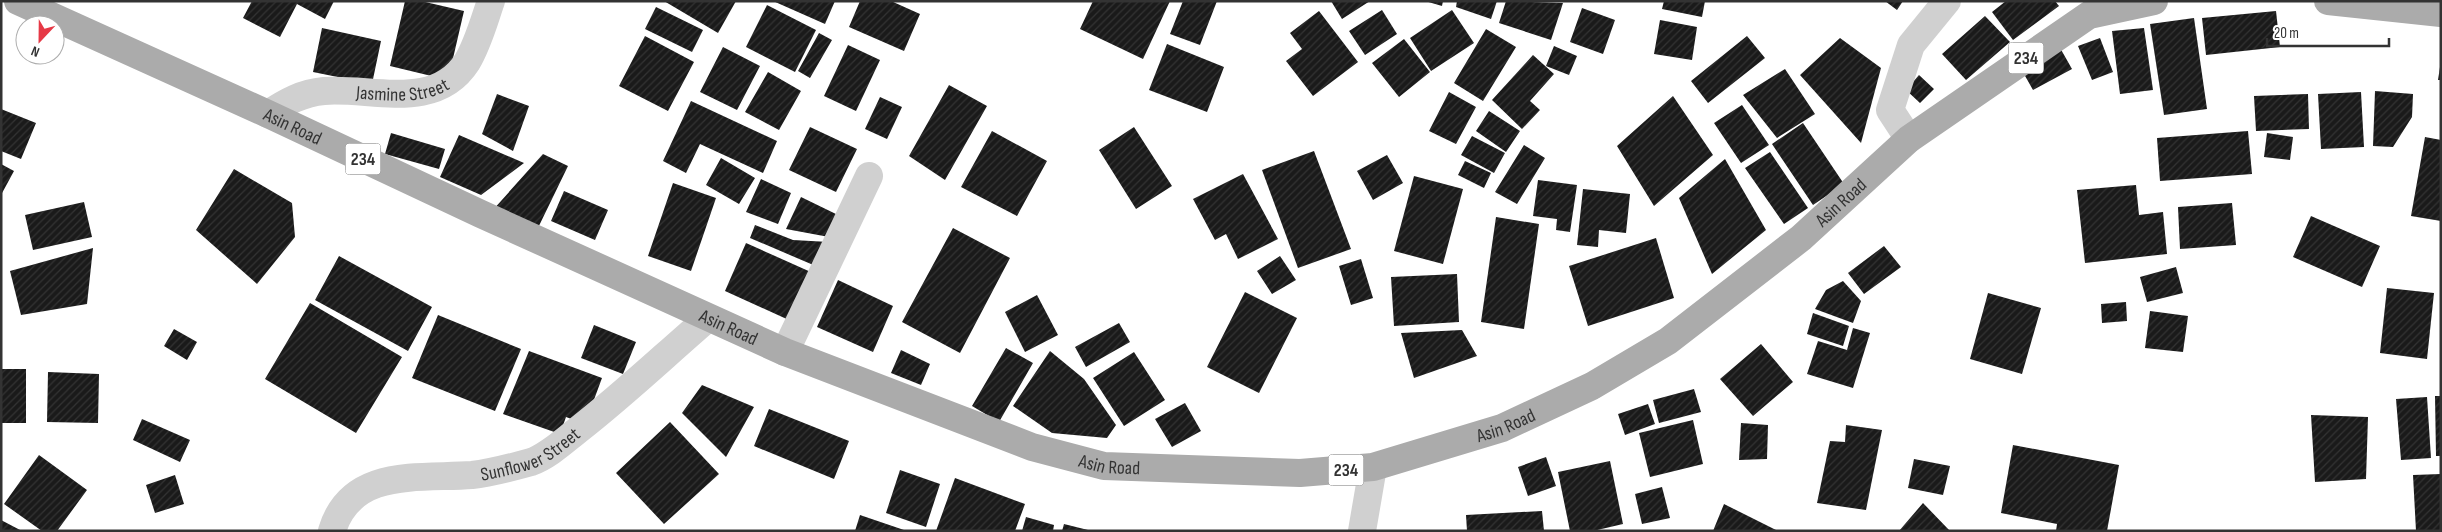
<svg xmlns="http://www.w3.org/2000/svg" width="2442" height="532" font-family="'Sofia Sans Condensed',sans-serif">
<defs>
<pattern id="building-hatch" width="6" height="6" patternUnits="userSpaceOnUse" patternTransform="scale(1.25)"><rect width="6" height="6" fill="#1a1a1a"/><path d="M-1 1l2-2M0 6l6-6M5 7l2-2" fill="none" stroke="#333"/></pattern>
</defs>
<rect width="100%" height="100%" fill="#fff"/>
<!-- building -->
<path fill="url(#building-hatch)" d="M252,1H334L325,19L297,4L280,37L243,18Z
M405,1H421L464,11L448,80L390,66Z
M664,1H736L718,33Z
M773,1H835L825,24Z
M860,1H891L920,14L904,51L849,27Z
M1093,1H1170L1143,59L1080,29Z
M1183,1H1217L1200,45L1170,34Z
M1331,1H1370L1342,19Z
M1425,1H1443L1442,6Z
M1457,1H1497L1491,19L1456,7Z
M1506,1L1563,3L1551,40L1499,23Z
M1664,1H1705L1702,17L1662,9Z
M1885,1H1903L1897,10Z
M2006,1H2055L2059,6L2013,40L1992,12Z
M767,5L816,30L795,72L746,47Z
M656,7L703,30L692,52L645,29Z
M1582,8L1615,20L1603,54L1570,42Z
M1382,10L1397,34L1365,55L1349,31Z
M1452,10L1474,43L1431,71L1410,38Z
M1319,11L1358,62L1313,96L1286,61L1302,49L1290,33Z
M2276,11L2280,47L2206,55L2202,18Z
M1985,16L2010,42L1966,80L1942,54Z
M2194,18L2207,109L2164,115L2150,24Z
M1660,20L1697,27L1692,60L1654,54Z
M322,28L381,41L372,84L313,72Z
M2144,28L2153,90L2120,94L2112,31Z
M1486,29L1516,47L1483,101L1454,83Z
M819,33L832,40L810,78L798,71Z
M645,36L694,62L668,111L619,86Z
M1747,36L1765,58L1708,103L1691,81Z
M1840,38L1881,68L1861,143L1800,75Z
M2100,38L2113,72L2092,80L2078,46Z
M1404,39L1430,72L1399,97L1372,63Z
M1167,44L1224,67L1207,112L1149,90Z
M848,45L880,60L856,111L824,96Z
M1554,46L1577,56L1569,75L1546,66Z
M2059,46L2072,69L2033,90L2020,67Z
M723,47L760,66L737,110L700,92Z
M1533,55L1554,74L1530,101L1540,110L1522,129L1492,100Z
M2440,67H2441V80H2438Z
M1785,69L1815,114L1777,138L1743,95Z
M768,72L801,91L779,130L745,112Z
M1919,75L1934,89L1920,103L1906,90Z
M949,85L987,106L945,180L909,156Z
M2375,91L2413,94L2412,117L2393,147L2373,146Z
M1449,92L1476,107L1456,144L1429,131Z
M2361,92L2364,147L2321,149L2318,94Z
M497,94L529,106L513,151L482,134Z
M2308,94L2309,129L2256,131L2254,96Z
M1673,96L1713,155L1654,206L1617,146Z
M880,97L902,107L887,139L865,129Z
M691,101L777,141L763,173L700,144L686,173L663,161Z
M1742,105L1769,145L1741,163L1714,123Z
M1,109L36,123L21,159L1,151Z
M1489,111L1520,131L1506,152L1476,131Z
M1803,123L1844,184L1813,205L1772,144Z
M810,127L857,149L836,192L789,170Z
M1134,127L1172,186L1136,209L1099,150Z
M992,131L1047,161L1017,216L961,187Z
M2248,131L2252,174L2160,181L2157,138Z
M391,133L445,149L439,169L385,154Z
M2267,133L2293,137L2290,160L2264,157Z
M459,135L524,163L481,195L440,177Z
M1472,136L1505,153L1494,173L1461,155Z
M2425,137L2441,140V221L2411,216Z
M1524,145L1545,158L1517,204L1495,192Z
M1314,151L1351,249L1298,268L1262,170Z
M1770,152L1808,208L1784,224L1745,168Z
M543,154L568,166L536,232L492,211Z
M1387,155L1403,183L1373,200L1357,171Z
M721,158L755,178L739,204L706,185Z
M1725,159L1766,230L1712,274L1679,198Z
M1465,161L1491,173L1484,188L1458,175Z
M1,164L14,171L1,195Z
M234,169L292,203L295,237L257,284L196,230Z
M1243,174L1278,239L1238,259L1226,234L1215,240L1193,199Z
M1414,176L1463,189L1443,264L1394,251Z
M761,179L791,193L778,224L746,212Z
M1538,180L1577,185L1570,232L1556,230L1557,219L1533,216Z
M673,183L716,198L691,271L648,256Z
M2136,185L2139,215L2163,212L2167,254L2085,263L2077,190Z
M1583,189L1630,194L1626,233L1599,230L1598,247L1577,245Z
M564,191L608,210L595,240L551,221Z
M801,197L838,215L829,237L786,229Z
M84,202L92,237L33,250L25,215Z
M2232,203L2236,245L2180,249L2178,207Z
M2311,216L2380,246L2362,287L2293,257Z
M1496,217L1539,224L1524,329L1481,322Z
M755,225L793,240L829,242L818,267L750,238Z
M953,228L1010,258L960,353L902,322Z
M1656,238L1674,298L1588,326L1569,266Z
M746,243L813,273L791,321L725,291Z
M1884,246L1901,267L1864,294L1848,273Z
M93,248L87,304L21,315L10,271Z
M339,256L432,307L408,351L315,300Z
M1280,256L1296,280L1272,294L1257,271Z
M1361,259L1373,298L1351,305L1339,266Z
M2176,267L2183,293L2147,302L2140,277Z
M1457,274L1459,322L1394,326L1391,277Z
M838,280L893,306L873,352L817,327Z
M1843,281L1861,301L1853,323L1815,309L1826,290Z
M2387,288L2434,293L2427,359L2380,353Z
M1245,292L1297,318L1259,393L1207,367Z
M1988,293L2041,308L2022,374L1970,359Z
M1037,295L1058,335L1025,352L1005,312Z
M2126,302L2127,321L2102,323L2101,304Z
M310,303L402,357L356,433L265,379Z
M2150,311L2188,316L2183,352L2145,348Z
M1813,313L1849,326L1843,346L1807,334Z
M438,315L521,349L495,411L412,378Z
M1119,323L1130,342L1086,367L1075,347Z
M594,325L636,342L623,374L581,358Z
M1853,328L1870,333L1853,388L1807,374L1818,341L1847,350Z
M174,329L197,342L187,360L164,346Z
M1462,330L1477,356L1414,378L1401,333Z
M1761,344L1793,382L1753,416L1720,379Z
M1006,348L1033,363L999,422L972,406Z
M901,350L930,364L921,385L891,373Z
M529,351L602,378L585,424L566,417L560,434L503,414Z
M1050,351L1084,379L1116,425L1107,438L1052,433L1013,406Z
M1134,352L1165,400L1124,426L1093,378Z
M1,369H26V423H1Z
M48,372L99,374L98,423L47,422Z
M702,385L754,407L726,457L682,413Z
M1694,389L1701,412L1659,423L1653,400Z
M2435,396H2441V456H2436Z
M2427,397L2431,458L2401,460L2396,399Z
M1185,403L1201,431L1172,447L1155,419Z
M1648,404L1655,424L1625,435L1618,414Z
M769,409L849,441L834,479L754,446Z
M2311,415L2368,417L2366,479L2315,482Z
M142,419L190,440L180,462L133,440Z
M1693,420L1703,464L1650,477L1639,433Z
M670,422L719,474L664,524L616,473Z
M1741,423L1768,425L1767,459L1739,460Z
M1846,425L1882,430L1866,510L1817,503L1830,441L1845,442Z
M2013,445L2119,465L2107,531H2056L2057,524L2001,513Z
M39,455L87,490L57,531H42L4,504Z
M1546,457L1556,486L1528,496L1518,467Z
M1914,459L1950,466L1943,495L1908,488Z
M1610,461L1623,524L1593,531H1570L1558,472Z
M900,470L940,484L926,527L886,513Z
M2441,474V531H2416L2413,475Z
M175,475L184,504L155,513L146,485Z
M955,478L1025,504L1015,531H936Z
M1662,487L1670,518L1642,524L1635,494Z
M1923,503L1950,531H1899Z
M1724,504L1778,531H1713Z
M1542,511L1544,531H1467L1466,515Z
M860,515L904,530V531H855Z
M1026,517L1054,525L1053,531H1022Z
M1,520L22,531H1Z
M1064,524L1088,530V531H1062Z"/>
<g fill="none" stroke-linecap="round" stroke-linejoin="round">
<!-- minor -->
<g stroke="#d0d0d0" stroke-width="28">
<path id="s1" d="M268,114C286,102 302,93 324,91C371,87 435,112 467,62C478,44 484,21 491,1"/>
<path d="M1909,139L1890,110L1911,45L1947,1"/>
<path d="M785,352L869,176"/>
<path id="s2" d="M332,531C351,467 420,479 472,475C491,473 513,467 531,462C548,456 564,441 578,430C623,395 665,355 708,318"/>
<path d="M1362,531L1373,467"/>
</g>
<!-- major -->
<g stroke="#ababab" stroke-width="28">
<path id="s3" d="M18,1L268,114L481,214L785,352L1032,447L1104,466L1300,473L1373,467L1502,428L1592,386L1668,341L1801,238L1909,139L2089,15L2154,1"/>
<path d="M2328,1L2441,13"/>
</g>
</g>
<g text-anchor="middle" stroke-width="5" stroke-linejoin="round" paint-order="stroke">
<!-- shield labels -->
<g fill="#fff" stroke="#707070" stroke-width="1">
<rect x="2008.5" y="42.5" width="35" height="31" rx="4"/>
<rect x="345.5" y="143.5" width="35" height="31" rx="4"/>
<rect x="1328.5" y="454.5" width="35" height="31" rx="4"/>
</g>
<g font-size="18" font-weight="bold" fill="#333">
<text x="2026" y="64">234</text>
<text x="363" y="165">234</text>
<text x="1346" y="476">234</text>
</g>
<!-- street labels -->
<g font-size="19" fill="#333" stroke="#fff">
<text dy="7" stroke="none"><textPath href="#s1" startOffset="140">Jasmine Street</textPath></text>
<text dy="7" stroke="none"><textPath href="#s3" startOffset="302">Asin Road</textPath></text>
<text dy="7" stroke="none"><textPath href="#s3" startOffset="1996">Asin Road</textPath></text>
<text dy="7" stroke="none"><textPath href="#s3" startOffset="782">Asin Road</textPath></text>
<text dy="7" stroke="none"><textPath href="#s3" startOffset="1591">Asin Road</textPath></text>
<text dy="7" stroke="none"><textPath href="#s2" startOffset="226">Sunflower Street</textPath></text>
<text dy="7" stroke="none"><textPath href="#s3" startOffset="1188">Asin Road</textPath></text>
</g>
</g>
<!-- border -->
<rect width="2442" height="532" fill="none" stroke="#333333" stroke-width="5"/>
<!-- north arrow -->
<g transform="translate(40 40) rotate(202)"><circle r="24" fill="#ffffff" stroke="#adadad"/>
<path d="M0-4L9 19L0 12L-9 19Z" fill="#e63946"/>
<text y="-8" font-size="14" font-weight="bold" text-anchor="middle" fill="#333333">N</text>
</g>
<!-- scale -->
<path d="M2267 38v8h122v-8" fill="none" stroke="#333333" stroke-width="2.5"/>
<text x="2274" y="38" font-size="15" fill="#333333" stroke="#ffffff" stroke-width="4" paint-order="stroke">20 m</text>
</svg>
